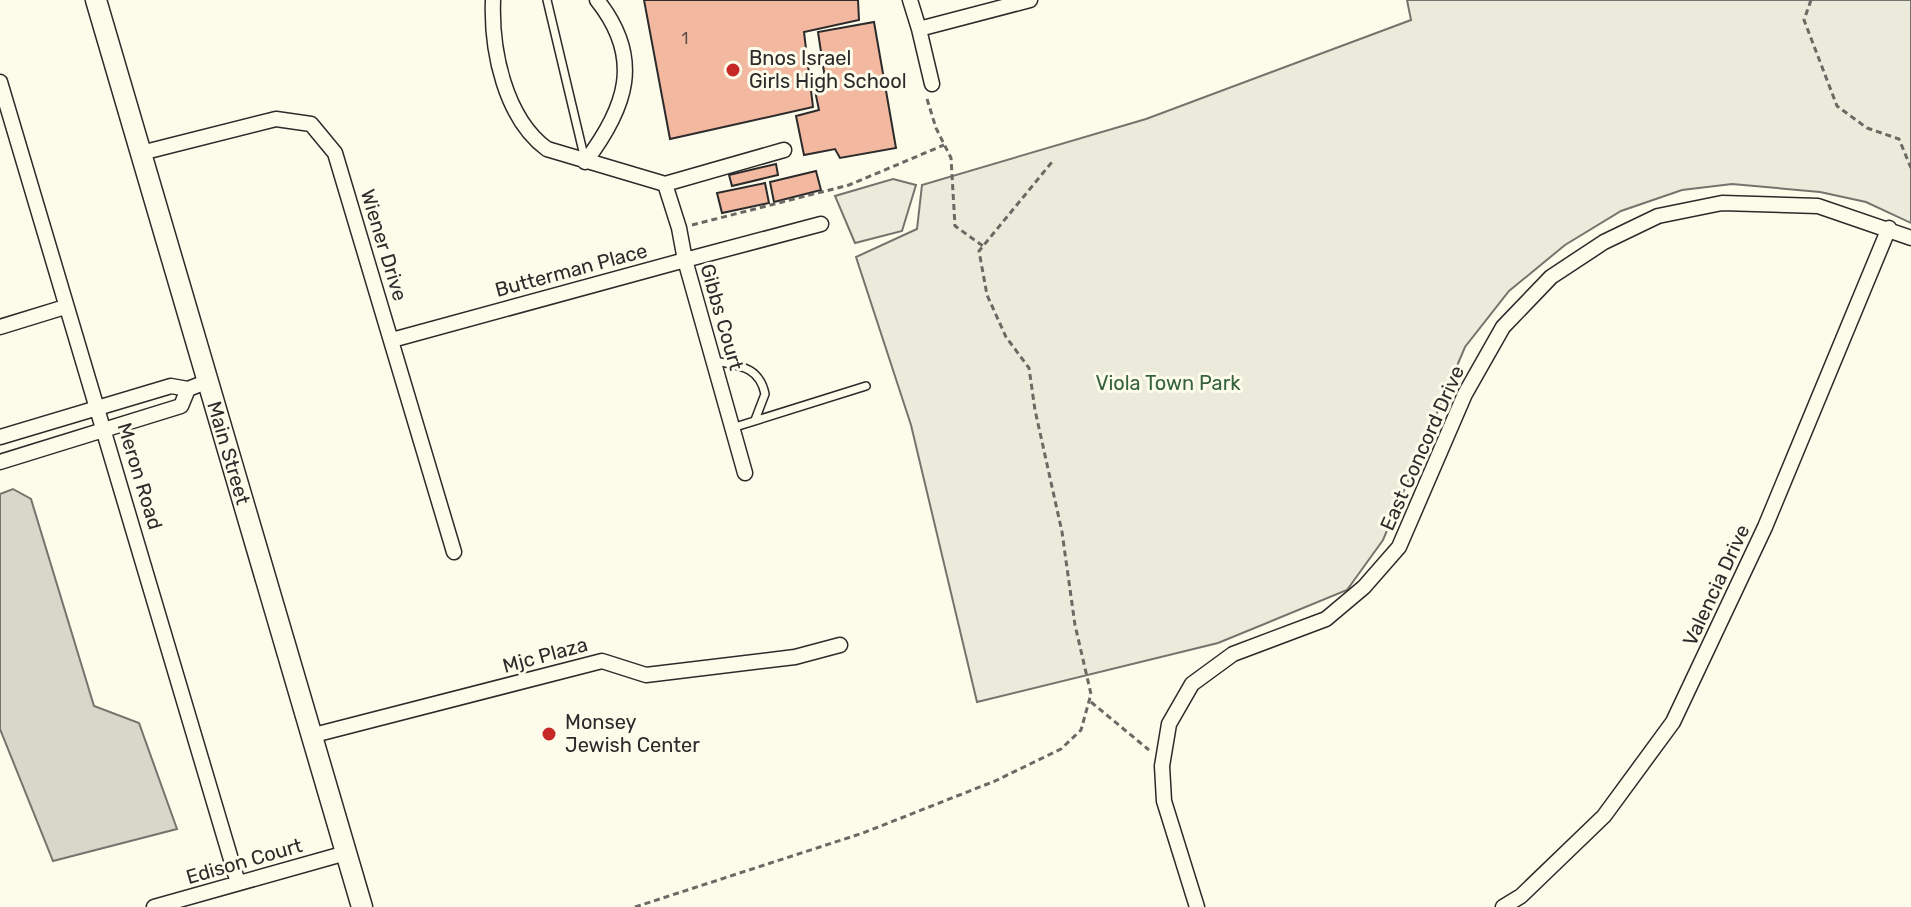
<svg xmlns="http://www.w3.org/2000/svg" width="1911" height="907" font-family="Rubik,sans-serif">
<rect width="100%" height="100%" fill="#fdfbea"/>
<!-- green -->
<path fill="#ecebdb" stroke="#74746e" stroke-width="2" d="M1407,0H1911V223L1866,202L1820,192L1732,184L1682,190L1621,211L1565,245L1509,291L1465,347L1383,540L1347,590L1218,643L977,702L911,425L856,257L917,229L922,185L1146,119L1411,20Z
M893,179L916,185L902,231L855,243L835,196Z"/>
<!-- water -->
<path fill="#d8d7c9" stroke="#74746e" stroke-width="2" d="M13,489L31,499L94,706L139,723L177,829L53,861L0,729V494Z"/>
<!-- building -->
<path fill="#f2b8a0" stroke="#2b2b2b" stroke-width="2" d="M644,0H858L859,20L804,32L813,107L670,139Z
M874,22L896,148L840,158L835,149L804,155L796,116L819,110L814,86L826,85L818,32Z
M776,164L778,175L732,186L729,175Z
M816,171L821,190L774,202L770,182Z
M765,183L769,203L722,213L717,193Z"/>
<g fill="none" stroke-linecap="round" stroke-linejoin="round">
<defs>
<path id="service" d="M547,0L585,160
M715,361C739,366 759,366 765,394L755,420
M732,428L866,386"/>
<path id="minor" d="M493,0C491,51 505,118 547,149L665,184L784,150
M910,0L919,29L1030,0
M919,29L932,84
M0,82L238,883
M141,153L276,119L311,124L335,153L454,552
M585,162C626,108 644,59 597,0
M0,327L65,307
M392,340L685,260L679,228L665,184
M0,437L171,386L188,389L206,382
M0,462L181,406L188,389
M745,473L685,260L821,224
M310,736L602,661L646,675L795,657L840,645
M154,907L346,853
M1197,907L1164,801L1162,766L1169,724L1192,684L1233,654L1326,619L1364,587L1399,547L1465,394L1503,327L1551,277L1604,242L1658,216L1722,203L1818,206L1911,238
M1503,907L1521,896L1604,816L1673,722L1765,527L1889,228"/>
<g id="secondary">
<path id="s1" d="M96,0L362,907"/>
</g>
</defs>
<!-- service casing -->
<use href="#service" stroke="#2b2b2b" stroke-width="10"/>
<!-- minor casing -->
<use href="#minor" stroke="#2b2b2b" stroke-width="17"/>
<!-- secondary casing -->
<use href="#secondary" stroke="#2b2b2b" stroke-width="23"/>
<!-- path -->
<path stroke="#6a6964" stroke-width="3" stroke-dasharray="6 4" stroke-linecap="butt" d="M1811,0L1804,20L1837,106L1867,128L1899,139L1911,168
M927,99L936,128L951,158L955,226L983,246
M692,225L849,185L944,145
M1091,702L1149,750
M635,907L863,833L995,781L1061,749L1081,730L1091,694L1075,625L1062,532L1035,410L1029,368L1006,337L987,295L979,251L1052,162"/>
<!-- service -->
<use href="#service" stroke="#fdfbea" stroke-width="7"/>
<!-- minor -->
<use href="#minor" stroke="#fdfbea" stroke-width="14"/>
<!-- secondary -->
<use href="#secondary" stroke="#fdfbea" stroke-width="20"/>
</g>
<!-- markers -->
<g fill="#c62828" stroke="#fdfbea" stroke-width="3">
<circle cx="733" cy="70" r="8"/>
<circle cx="549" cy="734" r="8"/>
</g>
<g text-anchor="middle" stroke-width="6" stroke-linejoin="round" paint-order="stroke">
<!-- number labels -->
<g font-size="16" fill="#5d4e48">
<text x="685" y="44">1</text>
</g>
<!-- poi labels -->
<g font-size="20" fill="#2b2b2b" stroke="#fdfbea" text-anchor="start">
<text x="749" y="65">Bnos Israel<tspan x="749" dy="23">Girls High School</tspan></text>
<text x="565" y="729">Monsey<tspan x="565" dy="23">Jewish Center</tspan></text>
</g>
<!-- street labels -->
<g font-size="20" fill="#2b2b2b" stroke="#fdfbea">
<text transform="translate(384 245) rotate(73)" y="7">Wiener Drive</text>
<text transform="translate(571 270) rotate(-15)" y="7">Butterman Place</text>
<text transform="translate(722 317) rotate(74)" y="7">Gibbs Court</text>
<text transform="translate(1422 448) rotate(-66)" y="7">East Concord Drive</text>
<text dy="7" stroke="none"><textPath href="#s1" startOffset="472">Main Street</textPath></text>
<text transform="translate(140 476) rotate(73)" y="7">Meron Road</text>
<text transform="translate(1716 585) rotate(-65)" y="7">Valencia Drive</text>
<text transform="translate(545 655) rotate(-15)" y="7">Mjc Plaza</text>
<text transform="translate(244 861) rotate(-16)" y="7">Edison Court</text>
</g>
<!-- park labels -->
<g font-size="20" fill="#34623c" stroke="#fdfbea">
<text x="1168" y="390">Viola Town Park</text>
</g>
</g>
</svg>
